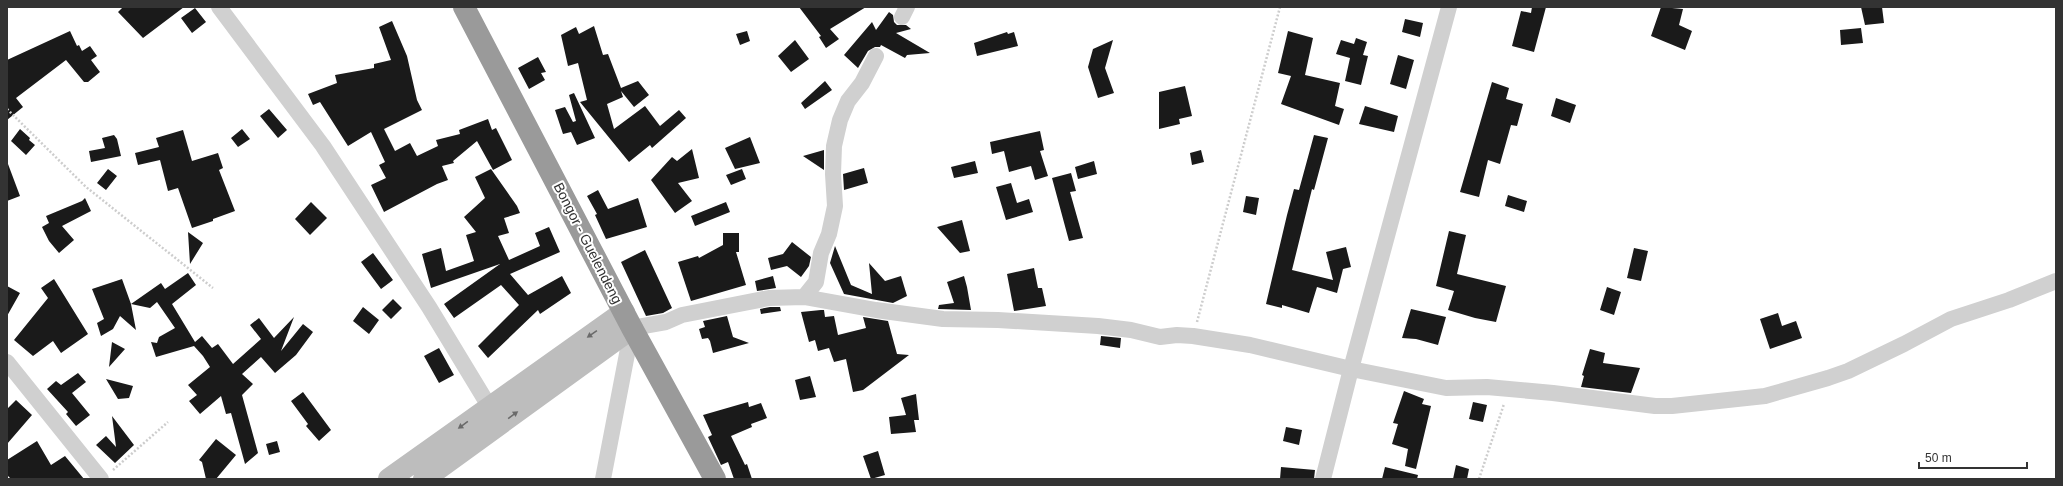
<svg xmlns="http://www.w3.org/2000/svg" width="2063" height="486" font-family="Arial,sans-serif">
<rect width="100%" height="100%" fill="#fff"/>
<!-- building -->
<path fill="#1a1a1a" d="M123,7H184L143,38L118,12Z
M799,7H866L830,29L839,39L826,48L819,37L821,36Z
M1532,7H1546L1534,52L1512,46L1521,11L1531,13Z
M1661,7L1683,9L1679,25L1692,31L1685,50L1651,36Z
M1861,7H1882L1884,23L1865,25Z
M195,8L206,22L192,33L181,18Z
M889,12L893,15L894,22L897,25H906L911,29L896,33L930,53L907,55L905,58L881,45L880,47H875L868,51L858,68L844,55L872,22L876,30Z
M1405,19L1423,23L1420,37L1402,32Z
M392,21L407,56L417,100L422,110L384,129L395,151L410,143L417,156L438,146L436,140L460,134L459,130L488,119L492,130L496,128L512,160L493,170L477,141L453,161L454,163L442,166L448,180L437,184L384,212L371,185L386,178L379,165L385,162L371,132L348,146L320,102L313,105L308,94L337,83L335,75L374,68V64L391,60L379,27Z
M594,26L603,55L608,54L621,88L638,81L649,95L634,107L621,91L623,97L607,104L614,129L645,106L660,126L679,110L686,118L652,148L650,145L629,162L580,102L587,100L578,63L568,66L561,35L576,27L579,34Z
M1861,28L1863,43L1841,45L1840,30Z
M70,31L77,46L79,45L82,51L90,46L97,56L91,60L100,72L88,82H84L66,60L16,98L23,107L7,120V60Z
M747,31L750,41L740,45L736,34Z
M1288,31L1313,38L1305,75L1340,83L1335,106L1344,109L1339,125L1281,104L1291,76L1278,73Z
M1007,32L1008,34L1014,32L1018,46L977,56L974,43Z
M1356,38L1367,42L1363,55L1368,56L1361,85L1345,81L1350,58L1336,54L1341,40L1354,44Z
M795,40L809,59L791,72L778,56Z
M1113,40L1105,68L1114,93L1098,98L1088,67L1093,49Z
M1398,55L1414,60L1406,89L1390,84Z
M538,57L546,72L541,73L545,80L529,89L518,68Z
M825,81L832,90L805,109L801,103Z
M1492,82L1509,88L1506,99L1523,104L1517,126L1511,125L1500,164L1488,160L1479,197L1460,192Z
M1185,86L1192,116L1179,119L1180,124L1159,129V92Z
M574,93L595,138L577,145L571,132L563,134L555,110L565,107L573,122L576,121L569,95Z
M1556,98L1576,105L1570,123L1551,116Z
M1365,106L1398,116L1394,132L1359,124Z
M269,109L287,130L278,138L260,116Z
M20,129L30,138L29,140L35,145L26,155L11,141Z
M242,129L250,139L238,147L231,138Z
M183,130L192,161L218,153L223,168L219,170L235,211L213,219V221L192,228L178,188L168,191L160,160L138,165L135,153L159,147L156,138Z
M1040,131L1044,150L1040,151L1048,176L1035,180L1031,166L1009,172L1004,151L992,154L990,142Z
M114,135L117,139L121,156L91,162L89,151L105,148L102,138Z
M1314,135L1328,138L1314,190L1312,189L1292,270L1333,280L1326,252L1346,247L1351,267L1343,269L1337,293L1317,287L1309,313L1282,305V308L1266,304L1287,215L1294,189L1299,190Z
M750,137L760,163L735,169L725,148Z
M692,149L699,178L678,183L692,201L675,213L651,180L672,157L677,161Z
M824,150V170L803,156Z
M1201,150L1204,162L1192,165L1190,153Z
M975,161L978,173L954,178L951,167Z
M1094,161L1097,174L1078,179L1075,167Z
M8,164L20,196L7,201V165Z
M864,168L868,183L844,190L843,174Z
M108,169L117,176L106,190L97,183Z
M491,169L517,206L520,213L504,218L509,233L498,236L509,260L540,246L535,233L549,227L560,252L510,274L528,295L562,276L571,293L540,314L538,310L488,358L478,346L519,305L501,285L454,318L444,304L500,264L431,288L422,254L441,248L446,271L474,261L466,235L476,232L464,217L485,198L475,177Z
M742,169L746,179L731,185L726,175Z
M1071,173L1076,191L1070,192L1083,238L1069,241L1052,178Z
M1011,183L1017,203L1029,199L1033,212L1006,220L996,187Z
M598,190L608,209L638,198L647,227L606,239L595,215L597,214L587,196Z
M1508,195L1527,201L1524,212L1505,206Z
M1246,196L1259,198L1256,215L1243,212Z
M85,198L91,211L62,226L74,240L59,253L49,241L42,227L49,223L46,216L82,201Z
M311,202L327,218L310,235L295,219Z
M726,202L730,212L695,226L691,216Z
M962,220L970,251L960,253L937,227Z
M1449,231L1466,235L1457,274L1506,286L1496,322L1475,318L1448,310L1454,291L1436,286Z
M188,232L203,243L190,264Z
M723,233H739V252H736L746,285L691,301L678,262L698,256L699,258L723,245Z
M792,242L811,257L809,266L801,277L787,266L771,270L768,258L783,254Z
M835,246L851,285L872,294L869,263L885,281L901,276L907,296L893,303L844,294L830,263Z
M1634,248L1648,251L1641,281L1627,278Z
M645,250L672,308L663,313L646,316L621,262Z
M373,253L393,280L381,289L361,262Z
M1034,268L1038,288H1042L1046,306L1014,311L1007,274Z
M188,273L196,285L172,304L195,342L202,336L212,348L218,344L233,364L261,339L250,325L259,318L274,338L294,317L281,351L303,324L313,332L296,355L275,373L261,357L242,374L253,384L242,395L258,453L245,464L231,413L226,414L221,396L200,414L189,401L197,395L188,385L210,367L203,356L194,346L156,357L151,342L157,343L159,337L175,328L157,302L150,308L131,304L136,330L120,316L113,329L101,336L97,323L104,319L92,289L122,279L131,304L161,283L165,289Z
M773,276L776,288L757,291L755,281Z
M964,276L967,287L971,310L938,309L939,305L954,303L947,282Z
M54,279L88,334L61,353L53,341L33,356L14,340L48,298L41,288Z
M7,286L20,293L7,316Z
M1607,287L1621,292L1614,315L1600,310Z
M393,299L402,308L391,319L382,310Z
M363,307L379,320L369,334L353,321Z
M770,307H780L781,311L761,314L760,309Z
M1411,309L1446,317L1438,345L1416,339L1402,338Z
M821,310H824L825,317L834,316L838,335L866,328L863,317L888,321L897,354L909,355L863,390L853,392L846,359L834,362L829,348L818,351L815,340L809,342L801,312Z
M1778,313L1782,326L1796,321L1802,338L1770,349L1760,319Z
M727,316L733,337L749,343L713,353L710,341L708,338L702,339L699,329L705,327L703,321Z
M1101,336L1121,338L1120,348L1100,345Z
M112,342L125,349L109,367Z
M439,348L454,375L439,383L424,356Z
M1590,349L1605,353L1603,363L1640,368L1631,393L1581,387L1584,376L1582,375Z
M78,373L86,382L72,393L90,415L76,426L66,414L68,412L47,389L56,381L61,385Z
M810,376L816,397L800,400L795,380Z
M106,379L133,386L129,398L118,399Z
M1404,391L1424,399L1422,404L1431,406L1416,469L1405,466L1408,449L1392,444L1398,424L1393,423Z
M303,392L331,430L319,441L306,426L308,424L291,401Z
M916,394L919,420H914L916,432L891,434L889,417L906,415L901,398Z
M16,400L32,415L7,444V409Z
M748,402L749,407L761,403L767,418L751,424L752,427L731,436L745,465L747,464L752,479H734L728,462L721,465L708,437L712,435L703,415Z
M1473,402L1487,405L1483,422L1469,419Z
M112,416L134,445L115,463L96,445L106,436L116,447Z
M1286,427L1302,430L1299,445L1283,441Z
M216,439L236,455L216,479H206L202,462L199,460Z
M37,441L51,465L65,456L84,479H11L7,475V460Z
M277,441L280,452L269,455L266,444Z
M878,451L885,475L871,479L863,456Z
M1456,465L1469,469L1467,479H1453Z
M1281,467L1315,470L1314,479H1280Z
M1385,467L1418,475L1417,479H1382Z"/>
<g fill="none" stroke-linecap="round" stroke-linejoin="round">
<!-- path -->
<path stroke="#cdcdcd" stroke-width="2.5" stroke-dasharray="2 2" stroke-linecap="butt" d="M7,109L86,187L213,288
M1197,322L1280,7
M113,470L168,422
M1479,479L1504,404"/>
<!-- street -->
<path stroke="#d0d0d0" stroke-width="16" d="M219,7L323,146L429,307L489,406
M902,17L907,7
M804,297L816,282L821,253L829,234L835,206L833,174L834,146L840,120L848,101L862,83L876,56
M7,362L101,479
M603,479L632,328L666,322L682,315L769,298L804,297L876,310L943,319L998,320L1098,326L1131,330L1160,337L1177,335L1193,336L1250,345L1351,369L1446,388L1487,387L1553,393L1655,406H1672L1765,396L1828,378L1848,371L1904,344L1951,319L2009,300L2056,281
M1323,479L1351,369L1449,7"/>
<!-- secondary -->
<path stroke="#bdbdbd" stroke-width="22" d="M389,479L624,312
M424,479L632,328"/>
<!-- highway -->
<path stroke="#9a9a9a" stroke-width="22" d="M464,7L632,328L715,479"/>
</g>
<!-- one-way arrows -->
<defs><path id="oneway-solid" d="M-6-.8H1V-3.2L6.5 0L1 3.2V.8H-6Z"/></defs>
<g fill="#6a6a6a">
<use href="#oneway-solid" transform="translate(592 334) rotate(145)"/>
<use href="#oneway-solid" transform="translate(513 415) rotate(-36)"/>
<use href="#oneway-solid" transform="translate(463 425) rotate(144)"/>
</g>
<g text-anchor="middle" stroke-width="4" stroke-linejoin="round" paint-order="stroke">
<!-- street labels -->
<g font-size="14" fill="#333" stroke="#fff">
<text transform="translate(588 243) rotate(63)" y="5">Bongor - Guelendeng</text>
</g>
</g>
<!-- border -->
<rect width="2063" height="486" fill="none" stroke="#333333" stroke-width="16"/>
<!-- scale -->
<path d="M1919 462v6h108v-6" fill="none" stroke="#333333" stroke-width="2"/>
<text x="1925" y="462" font-size="12" fill="#333333" stroke="#ffffff" stroke-width="3" paint-order="stroke">50 m</text>
</svg>
